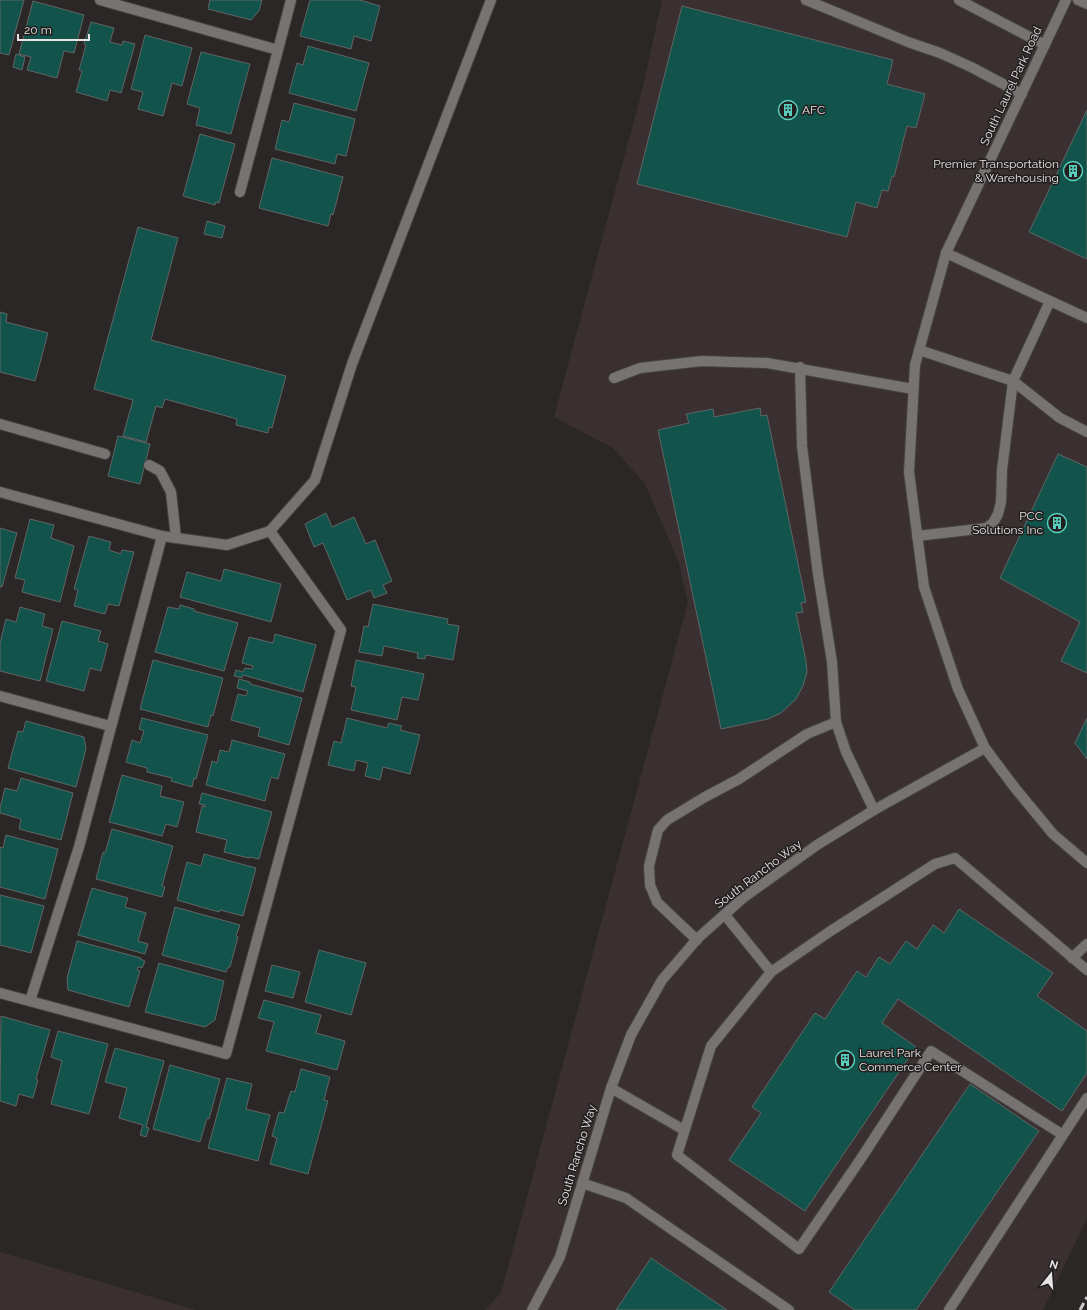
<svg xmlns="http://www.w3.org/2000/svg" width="1087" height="1310" font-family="Raleway,sans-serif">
<rect width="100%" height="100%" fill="#2c2727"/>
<!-- built -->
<path fill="#3a3031" d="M662,0H1087V1218L1043,1310H485L501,1293L688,602L678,560L645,484L613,448L554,417L642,91Z
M0,1252L196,1310H0Z"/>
<!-- building -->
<path fill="#12544b" stroke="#606564" d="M0,0H24L9,55L0,53Z
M210,0H262L259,11L251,20L208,9Z
M310,0H360L380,6L371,41L354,36L351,49L300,36Z
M33,1L84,15L74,53L64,51L57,78L27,70L31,57L19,54Z
M682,6L893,60L887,84L925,94L916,128L907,126L894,177L892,176L888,191L882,190L877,208L856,202L847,237L637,184Z
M91,22L114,28L110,42L122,45L123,41L135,44L121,93L110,90L107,101L76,92L82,71L79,70L86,45L84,44Z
M145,35L192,48L182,86L172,83L163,116L138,109L143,92L131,89Z
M308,46L369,63L356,111L289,93L297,63L303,65Z
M201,52L250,64L231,134L196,125L200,108L187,104Z
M16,54L25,57L22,70L13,67Z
M294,103L355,119L346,156L337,154L335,164L275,149L282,120L289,122Z
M1087,110V259L1029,232Z
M200,134L235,144L219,203L216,202L215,205L183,196Z
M272,158L343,177L333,215L331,214L328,226L259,208Z
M207,221L225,226L222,238L204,234Z
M138,227L178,238L151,340L286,376L272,428L269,427L268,433L236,425L237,419L165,399L162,408L156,406L146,442L123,436L133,400L94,389Z
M0,312L7,314L6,322L48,333L35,381L0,372Z
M760,408L761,416L767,415L806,602L801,603L803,612L796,613L806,661L807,672L803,686L796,699L781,713L768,719L721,729L658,430L689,423L686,414L713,409L714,417Z
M118,436L150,444L140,484L108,476Z
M1058,454L1087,467V673L1061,661L1080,622L1000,578Z
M326,513L332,527L354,517L366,544L375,540L392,581L383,585L387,593L374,598L371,590L347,600L323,543L314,547L305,524Z
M30,519L54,525L51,538L74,546L60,602L22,592L25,580L15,578Z
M0,528L17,533L2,587H0Z
M89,536L111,542L109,550L121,554L122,550L134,552L119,606L108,604L105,614L74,606L78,590L74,589Z
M224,569L281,584L271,622L180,597L187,572L221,581Z
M373,604L448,619L447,624L459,626L453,660L426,655L425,659L417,658L418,653L384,646L382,656L359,652L364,626L368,627Z
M180,605L194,609V611L238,623L224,671L155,652L168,607L179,609Z
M20,607L45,614L42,626L53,629L40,681L0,671V643L6,619L16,622Z
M62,621L101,631L98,641L108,644L101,671L90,668L84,691L46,681Z
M275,634L316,645L303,692L243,675L242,678L234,676L236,670L243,672L245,668L252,669L253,666L242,663L249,637L273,643Z
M153,660L223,678L213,716L211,715L208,727L140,709Z
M356,660L424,674L418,700L402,697L397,720L351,710L356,687L351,686Z
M239,679L250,682V684L302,698L289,745L258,736L260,728L231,720L238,694L246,696L248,691L237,688Z
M142,718L208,735L196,779L194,778L192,787L171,781L172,778L147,772V768L126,762L132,740L140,743L144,731L139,729Z
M347,718L387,728L389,723L402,726L400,730L420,735L410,774L383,767L380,780L365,776L368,763L356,760L354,771L328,765L334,741L341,743Z
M1087,718V759L1075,743Z
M26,721L84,737L86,749L76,787L8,768L18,731L23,732Z
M232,740L285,754L278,779L271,777L265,801L206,785L212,761L217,763L220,750L229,752Z
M122,775L162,786L160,796L184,802L177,827L166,824L162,836L109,822Z
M21,778L73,793L61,840L19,829L21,819L0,813V808L5,788L17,791Z
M202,793L272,812L259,859L249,857V858L224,852L227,840L196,832L202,806L205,807V805L199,804Z
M112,829L173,846L162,886L165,887L162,897L96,879L103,852L105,853Z
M6,835L58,849L45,899L0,887V847L3,848Z
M204,854L256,868L243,916L220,910L219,912L177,900L187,862L201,866Z
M92,888L128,898L125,907L146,913L138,941L148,944L145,954L78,935Z
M0,895L44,906L31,953L0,945Z
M175,907L240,925L236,936L238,937L230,967H228L226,972L162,955Z
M959,909L1053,973L1037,996L1087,1031V1073L1062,1111L898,999L882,1023L916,1047L805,1211L729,1160L761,1113L752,1107L815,1013L825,1019L857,971L866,977L879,957L890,964L906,941L917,949L933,925L944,933Z
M77,941L141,958L140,959L145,961L142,968L138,967L137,970L140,971L129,1007L68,990L67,978Z
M319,950L366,963L351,1015L305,1002Z
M159,963L224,981L215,1020L205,1027L145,1012Z
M272,965L300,972L293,998L265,991Z
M264,1000L321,1015L316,1033L345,1041L337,1070L266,1051L274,1022L258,1018Z
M1,1016L50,1030L36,1079L38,1080L33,1098L19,1094L16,1106L0,1101Z
M58,1031L108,1044L89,1114L51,1104L62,1061L51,1057Z
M115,1048L164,1061L146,1127L149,1128L146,1137L140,1135L143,1125L119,1118L127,1088L105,1082Z
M170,1065L220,1079L209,1119L207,1118L200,1142L153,1129Z
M301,1069L330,1077L324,1100L328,1101L308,1174L270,1164L277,1138L272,1136L279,1112L284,1113L291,1091L295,1092Z
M227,1078L252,1084L246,1109L270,1115L258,1161L208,1148Z
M970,1084L1039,1131L916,1310H855L829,1292Z
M651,1258L727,1310H616Z"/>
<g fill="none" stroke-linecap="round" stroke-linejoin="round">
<defs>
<path id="lane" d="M100,0L278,50L291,0
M806,0L908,42L940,53L971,67L1022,94
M959,0L1045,45
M1078,0L1087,4
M240,192L278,50
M946,253L1087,318
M919,350L1013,381L1060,418L1087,432
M800,367L802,446L818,574L832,662L836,722L846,752L874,810
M614,378L640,368L702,361L767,363L913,389
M0,424L105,454
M149,465L160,471L171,492L176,538
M917,536L986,528L993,523L998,514L1001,502L1002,470L1013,381L1050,301
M0,696L110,726
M725,915L771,972L829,932L935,864L955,858L1087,970
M697,940L657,902L650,885L649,866L658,830L667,820L705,797L739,779L807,734L836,722
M1072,958L1087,944
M771,972L711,1046L677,1155L799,1249L860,1160L931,1051L1063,1135
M0,993L226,1054L341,630L270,531
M30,1001L79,847L162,536
M611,1088L684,1130
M582,1183L626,1198L789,1310
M949,1310L1087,1098"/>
<path id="street" d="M0,492L162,536L227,545L270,531L315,480L352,364L491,0
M985,748L1015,788L1053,834L1087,863"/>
<path id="secondary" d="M532,1310L560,1257L611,1088L631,1035L662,980L698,938L743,898L817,845L874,810L985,748L958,689L924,587L909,472L915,365L946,253L1066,0"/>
</defs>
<!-- lane casing -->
<use href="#lane" stroke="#464343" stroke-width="12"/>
<!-- street casing -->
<use href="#street" stroke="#464343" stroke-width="12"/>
<!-- secondary casing -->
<use href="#secondary" stroke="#464343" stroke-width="12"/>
<!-- lane -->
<use href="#lane" stroke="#787373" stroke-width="10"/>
<!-- street -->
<use href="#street" stroke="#787373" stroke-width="10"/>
<!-- secondary -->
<use href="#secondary" stroke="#787373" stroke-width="10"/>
<!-- rail -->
<path stroke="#cbc9c9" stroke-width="3" stroke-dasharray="8 4" stroke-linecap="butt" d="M1080,1310L1087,1297"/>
</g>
<!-- icons -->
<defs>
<symbol id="building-ring" viewBox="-11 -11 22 22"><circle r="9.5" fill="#221e1e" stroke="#5acebd" stroke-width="1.5"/><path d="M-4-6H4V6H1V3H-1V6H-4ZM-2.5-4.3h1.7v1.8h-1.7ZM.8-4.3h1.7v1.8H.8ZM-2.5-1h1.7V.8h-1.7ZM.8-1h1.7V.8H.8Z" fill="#5acebd"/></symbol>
</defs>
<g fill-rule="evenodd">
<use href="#building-ring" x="777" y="99" width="22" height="22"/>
<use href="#building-ring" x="1062" y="160" width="22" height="22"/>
<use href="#building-ring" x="1046" y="512" width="22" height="22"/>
<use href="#building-ring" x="834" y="1049" width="22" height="22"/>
</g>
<g text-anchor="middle" stroke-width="3" stroke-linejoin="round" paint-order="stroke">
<!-- street labels -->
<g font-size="12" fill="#e6e4e4" stroke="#221e1e">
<text transform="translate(1011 86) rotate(-65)" y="4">South Laurel Park Road</text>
<text transform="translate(758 874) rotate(-37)" y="4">South Rancho Way</text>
<text transform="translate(577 1155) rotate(-73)" y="4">South Rancho Way</text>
</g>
<!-- poi labels -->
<g font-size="12" fill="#e6e4e4" stroke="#221e1e" text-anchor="start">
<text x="802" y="114">AFC</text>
<text x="1059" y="168" text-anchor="end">Premier Transportation<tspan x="1059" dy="14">&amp; Warehousing</tspan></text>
<text x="1043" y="520" text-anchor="end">PCC<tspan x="1043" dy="14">Solutions Inc</tspan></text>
<text x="859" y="1057">Laurel Park<tspan x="859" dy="14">Commerce Center</tspan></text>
</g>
</g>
<!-- north arrow -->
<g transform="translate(1051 1274) rotate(17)" stroke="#221e1e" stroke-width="3" paint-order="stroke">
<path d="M0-3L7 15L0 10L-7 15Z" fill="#e6e4e4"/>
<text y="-6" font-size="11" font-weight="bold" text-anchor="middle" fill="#e6e4e4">N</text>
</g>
<!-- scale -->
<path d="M18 34v6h71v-6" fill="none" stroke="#e6e4e4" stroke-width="2"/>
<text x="24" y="34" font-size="12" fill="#e6e4e4" stroke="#221e1e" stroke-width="3" paint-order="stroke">20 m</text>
</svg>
